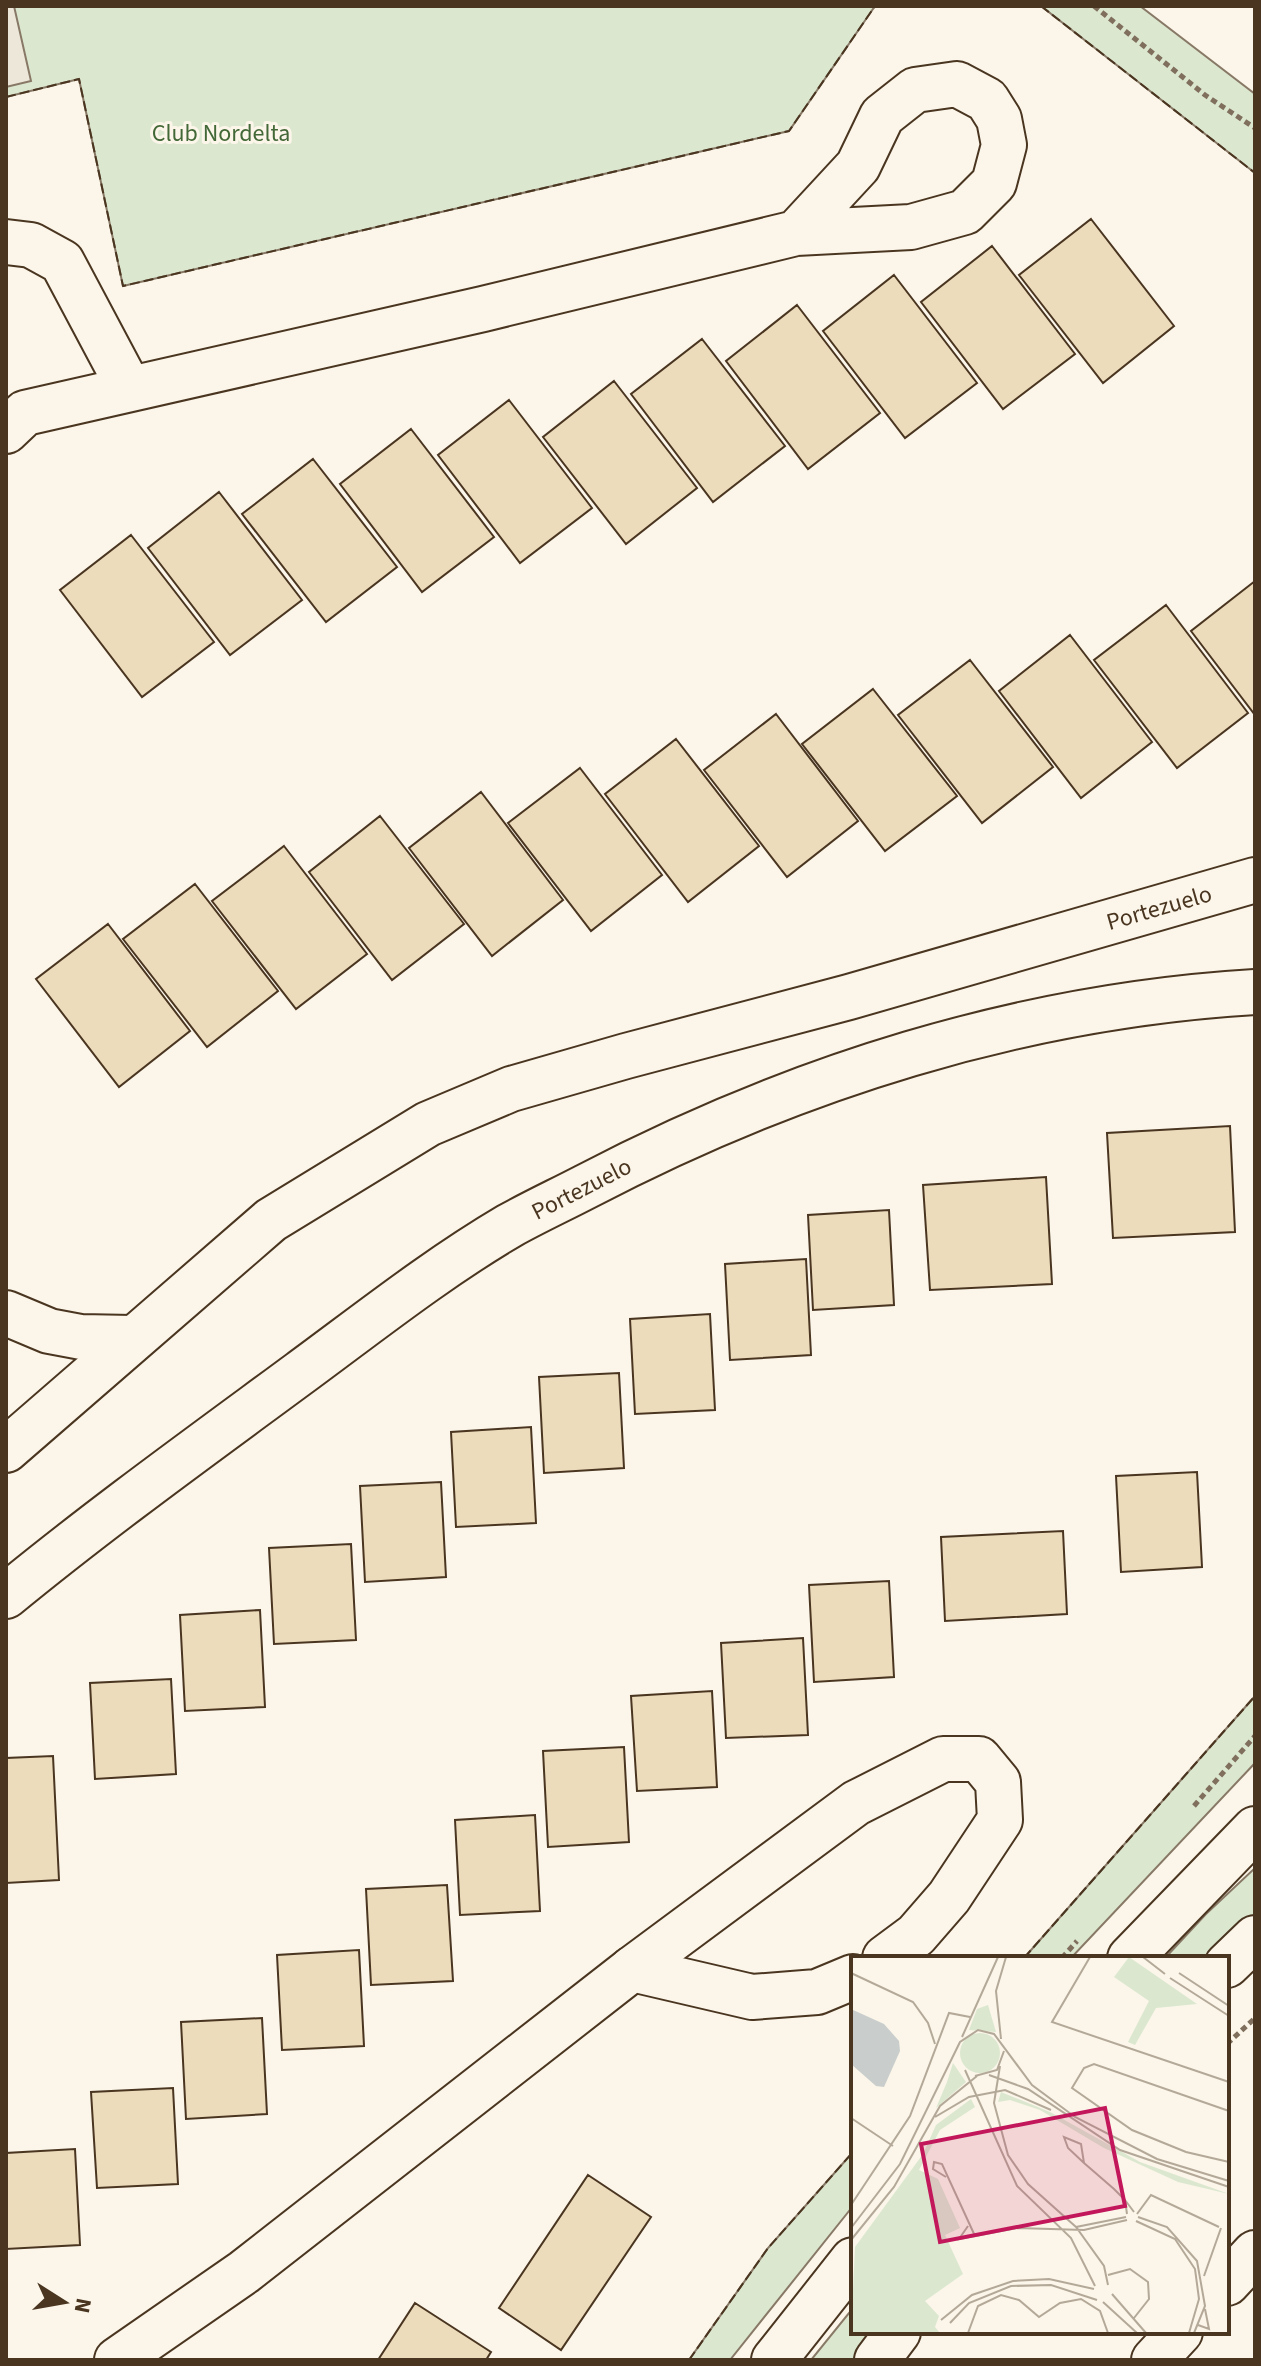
<svg xmlns="http://www.w3.org/2000/svg" width="1261" height="2366" font-family="'Source Sans 3',sans-serif">
<rect width="100%" height="100%" fill="#fbf6e9"/>
<!-- green -->
<path fill="#dce7d0" stroke="#887966" stroke-width="2" d="M6,6H875L789,131L123,286L79,79L6,97Z
M1041,6H1140L1255,94V173Z
M1255,1696V1763L1071,1958H1024Z
M1255,1868V1914L1211,1958H1165L1206,1914Z
M853,2152V2206L730,2360H689L768,2248Z
M853,2308V2332H876L853,2360H811Z"/>
<!-- parking -->
<path fill="#ede7d9" stroke="#887966" stroke-width="2" d="M6,6H14L31,81L6,87Z"/>
<!-- building -->
<path fill="#ecdcbc" stroke="#4a3520" stroke-width="2" d="M1091,219L1174,326L1103,383L1019,275Z
M992,246L1075,354L1003,409L921,302Z
M894,275L977,383L905,438L823,331Z
M797,305L880,413L808,469L726,361Z
M702,339L785,446L713,502L631,394Z
M614,381L697,488L626,544L543,437Z
M509,400L592,508L520,563L438,455Z
M411,429L494,537L422,592L340,484Z
M313,459L397,567L326,622L242,514Z
M219,492L302,600L230,655L148,548Z
M131,535L214,642L142,697L60,590Z
M1255,581V715L1191,631Z
M1166,605L1248,713L1177,768L1094,660Z
M1070,635L1152,742L1081,798L999,691Z
M970,660L1053,767L982,823L898,715Z
M873,689L957,796L885,851L802,744Z
M776,714L858,821L787,877L704,770Z
M676,739L759,846L688,902L605,794Z
M580,768L662,875L591,931L508,823Z
M481,792L563,900L492,956L409,848Z
M380,816L464,924L392,980L309,872Z
M284,846L367,954L296,1009L212,901Z
M195,884L278,991L207,1047L123,939Z
M108,924L190,1031L119,1087L36,979Z
M1230,1126L1235,1232L1113,1238L1107,1133Z
M1046,1177L1052,1284L930,1290L923,1185Z
M889,1210L894,1305L813,1310L808,1215Z
M806,1259L811,1355L730,1360L725,1264Z
M710,1314L715,1410L635,1414L630,1319Z
M619,1373L624,1468L544,1473L539,1377Z
M531,1427L536,1523L456,1527L451,1432Z
M1197,1472L1202,1567L1121,1572L1116,1476Z
M441,1482L446,1577L365,1582L360,1486Z
M1063,1531L1067,1614L945,1621L941,1537Z
M351,1544L356,1640L274,1644L269,1548Z
M889,1581L894,1677L814,1682L809,1585Z
M260,1610L265,1707L185,1711L180,1615Z
M803,1638L808,1735L726,1738L721,1643Z
M171,1679L176,1774L95,1779L90,1683Z
M712,1691L717,1787L637,1791L631,1696Z
M624,1747L629,1842L548,1847L543,1751Z
M53,1756L59,1880L6,1883V1758Z
M535,1815L540,1911L460,1915L455,1820Z
M447,1885L453,1981L371,1985L366,1889Z
M359,1950L364,2046L282,2050L277,1955Z
M262,2018L267,2114L186,2119L181,2022Z
M173,2088L178,2184L97,2188L91,2092Z
M75,2149L80,2245L6,2249V2153Z
M588,2175L651,2217L561,2350L499,2308Z
M415,2303L491,2352L486,2360H378Z"/>
<g fill="none" stroke-linecap="round" stroke-linejoin="round">
<defs>
<g id="minor">
<path d="M6,242L31,245L62,262L129,388"/>
<path d="M6,431L25,413L483,309L796,233L911,227L965,212L994,183L1004,145L999,119L987,100L957,84L915,90L882,116L858,166L796,233"/>
<path d="M6,1313L49,1331L81,1337L132,1338"/>
<path id="s1" d="M6,1450L271,1220L428,1124L511,1089L626,1056L849,997L1255,880"/>
<path id="s2" d="M6,1596C101,1518 201,1446 300,1373C368,1323 436,1269 509,1226C534,1212 560,1200 585,1187C793,1078 1020,1006 1255,992"/>
<path d="M632,1969L752,1997L817,1992L853,1977"/>
<path d="M1227,2283L1255,2253"/>
<path d="M117,2360L244,2272L632,1969L856,1803L943,1759H979L998,1782L1000,1820L949,1897L916,1935L885,1958"/>
<path d="M1154,2360L1180,2332"/>
</g>
<path id="tertiary" d="M1130,1958L1255,1829
M1227,1965L1255,1938
M774,2360L853,2260
M877,2360L898,2332"/>
</defs>
<!-- minor casing -->
<use href="#minor" stroke="#4a3520" stroke-width="48"/>
<!-- tertiary casing -->
<use href="#tertiary" stroke="#4a3520" stroke-width="48"/>
<!-- path -->
<path stroke="#7f6f5c" stroke-width="5" stroke-dasharray="6 4" stroke-linecap="butt" d="M1094,6L1205,95L1255,128
M1194,1806L1255,1736
M1062,1958L1077,1941
M1227,2044L1255,2018"/>
<!-- minor -->
<use href="#minor" stroke="#fbf6e9" stroke-width="44"/>
<!-- tertiary -->
<use href="#tertiary" stroke="#fbf6e9" stroke-width="44"/>
<!-- fence -->
<path stroke="#4a3520" stroke-width="2" stroke-dasharray="10 4" stroke-linecap="butt" d="M1041,6L1255,173
M6,97L79,79L123,286L789,131L875,6
M1024,1958L1255,1696
M689,2360L768,2248L853,2152"/>
</g>
<g text-anchor="middle" stroke-width="6" stroke-linejoin="round" paint-order="stroke">
<!-- park labels -->
<g font-size="24" fill="#436837" stroke="#fbf6e9">
<text x="221" y="141">Club Nordelta</text>
</g>
<!-- street labels -->
<g font-size="24" fill="#4a3520" stroke="#fbf6e9">
<text dy="8" stroke="none"><textPath href="#s1" startOffset="1298">Portezuelo</textPath></text>
<text dy="8" stroke="none"><textPath href="#s2" startOffset="706">Portezuelo</textPath></text>
</g>
</g>
<!-- overview -->
<g transform="translate(851 1956)">
<rect width="378" height="378" fill="#fbf6e9"/>
<path d="M278,1L346,48L305,52L284,89L277,86L298,45L263,21ZM137,49L145,76L118,74L126,53ZM109 97a20 20 0 1 1 40 0a20 20 0 1 1-40 0ZM102,107L115,126L85,152L96,126ZM150,136L199,156L289,206L378,238L327,226L253,192L189,154L159,144L147,146ZM120,143L124,151L89,174L68,214L87,223L109,272L94,279L112,318L74,345L88,360L84,371L89,377H0L4,291L72,198L85,169Z" fill="#dce7d0"/>
<path d="M0,53L33,68L48,85L49,95L33,131L25,130L0,108Z" fill="#c9cecd"/>
<path fill="none" stroke="#b4a999" stroke-width="2" d="M239,1L201,66L378,126M292,1L314,18M0,17L62,46L77,67L84,88M328,17L378,50M319,22L378,60M111,81L147,1M150,83L145,35L155,1M149,110L143,147L157,199L177,228L225,271L253,310L257,329M114,114L166,230L220,282L244,330M138,119L177,133L269,194L378,231M124,120L146,114L153,95M378,155L243,108L233,112L221,132L281,174L335,196L378,206M84,161L118,141L154,134L200,154M0,162L42,190M233,207L230,188L213,181L217,192L233,207L263,233L274,244M95,221L82,213L83,206L91,208L124,280L166,272L233,274L276,264M0,249L59,160L98,57L119,61M276,258L274,244L283,256M286,258L300,239L368,271M287,261L316,271L346,305L354,350L343,377M285,265L324,283L344,313L348,343L338,377M117,270L108,283L124,280M225,271L275,261M0,272L49,208L109,86L127,74L143,78L181,129L224,161L306,203L378,225M0,284L43,231L89,150L126,120M257,319L279,313L297,326L298,343L283,362M353,320L370,272M261,338L295,377M252,346L286,377M90,364L121,339L162,325L198,323L243,333M99,367L118,347L160,330L200,329L246,344M347,369L358,373L354,353M117,377L127,350L150,339L168,344L188,361L209,347L230,343L249,355L257,377"/>
<path fill="#c2185b" fill-opacity="0.15" stroke="#c2185b" stroke-width="4" d="M254,152L274,250L89,286L70,188Z"/>
<rect width="378" height="378" fill="none" stroke="#4a3520" stroke-width="4"/>
</g>
<!-- border -->
<rect width="1261" height="2366" fill="none" stroke="#4a3520" stroke-width="16"/>
<!-- north arrow -->
<g transform="translate(64 2302) rotate(101)" stroke="#fbf6e9" stroke-width="6" paint-order="stroke">
<path d="M0-6L14 30L0 20L-14 30Z" fill="#4a3520"/>
<text y="-12" font-size="22" font-weight="bold" text-anchor="middle" fill="#4a3520">N</text>
</g>
</svg>
